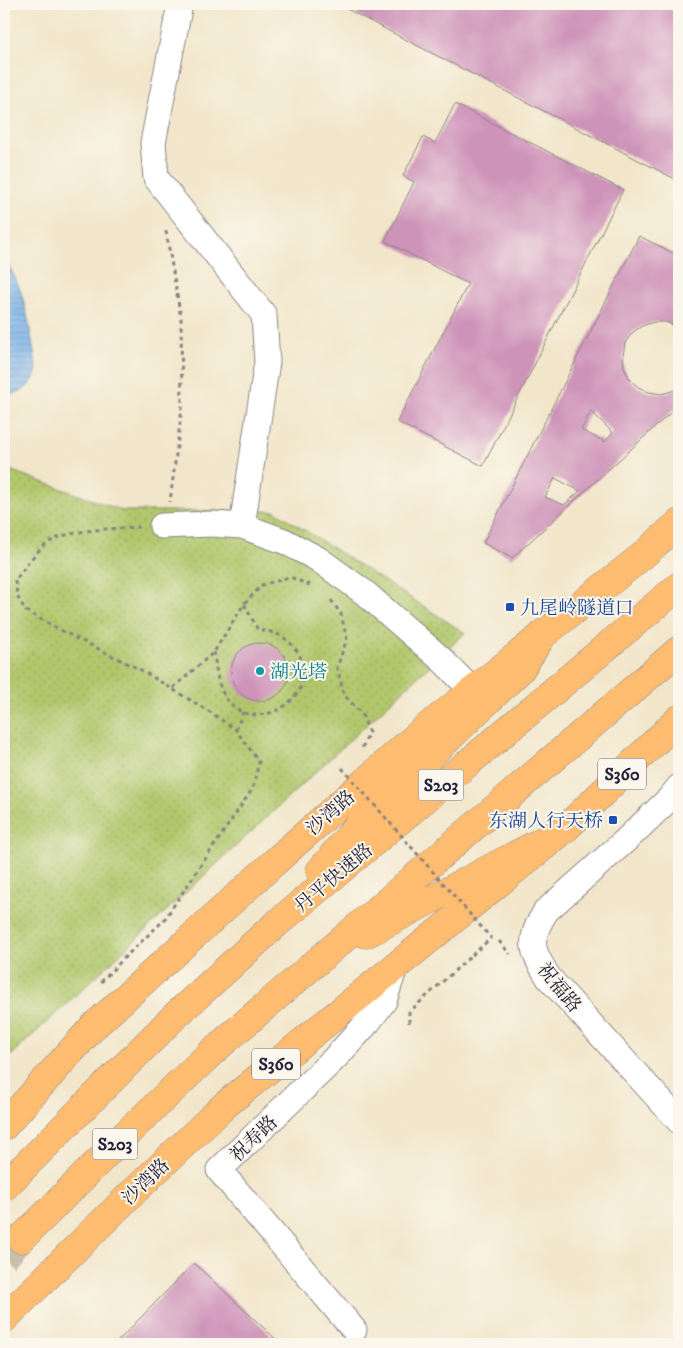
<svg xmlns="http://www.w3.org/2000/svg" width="683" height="1348" font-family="'IM FELL DW Pica','Noto Serif SC',serif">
<defs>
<pattern id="grass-dots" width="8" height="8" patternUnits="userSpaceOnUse" patternTransform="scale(1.25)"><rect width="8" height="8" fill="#b1c76c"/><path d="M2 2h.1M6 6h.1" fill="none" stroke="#98ab5e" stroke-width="1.8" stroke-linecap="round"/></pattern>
<pattern id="water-rules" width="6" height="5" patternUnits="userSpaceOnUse" patternTransform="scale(1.25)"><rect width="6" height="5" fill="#77b0e7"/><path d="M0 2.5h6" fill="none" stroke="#618fbc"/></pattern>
</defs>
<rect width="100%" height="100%" fill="#fbf7ec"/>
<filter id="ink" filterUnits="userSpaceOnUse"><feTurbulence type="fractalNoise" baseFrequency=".02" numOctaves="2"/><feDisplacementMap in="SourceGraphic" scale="10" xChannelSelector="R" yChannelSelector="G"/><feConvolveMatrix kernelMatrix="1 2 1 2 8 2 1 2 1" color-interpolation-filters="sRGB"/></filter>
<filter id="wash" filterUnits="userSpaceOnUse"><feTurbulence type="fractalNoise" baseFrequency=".0096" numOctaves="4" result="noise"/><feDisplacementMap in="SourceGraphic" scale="20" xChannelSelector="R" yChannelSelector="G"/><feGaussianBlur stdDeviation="1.12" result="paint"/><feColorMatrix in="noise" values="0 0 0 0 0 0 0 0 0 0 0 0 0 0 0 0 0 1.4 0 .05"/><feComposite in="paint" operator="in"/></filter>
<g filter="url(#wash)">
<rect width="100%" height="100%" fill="#f2e6ca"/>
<!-- grass -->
<path fill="url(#grass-dots)" stroke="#6a7454" d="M4,468L123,511H275L465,633L4,1062Z"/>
<!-- water -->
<path fill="url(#water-rules)" stroke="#4c6991" d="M4,261C26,284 31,339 37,370C32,388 21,392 4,397Z"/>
<g id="blocks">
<!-- building -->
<path fill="#ce93b9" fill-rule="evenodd" d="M337,4H679V181Z
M455,104L623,190L483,466L397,422L468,284L385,241L414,182L403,176L423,137L435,143Z
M639,236L679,256V328L666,322H653L642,326L632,333L625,343L623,355L624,367L629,378L638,387L649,392L661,394L672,391L679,387V405L512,558L483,543ZM591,411L613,433L605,442L581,430ZM555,478L580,491L564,505L545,497Z
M231 672a29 29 0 1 1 58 0a29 29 0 1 1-58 0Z
M194,1263L281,1344H115Z"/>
</g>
</g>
<g filter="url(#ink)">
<use href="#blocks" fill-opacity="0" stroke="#8a8482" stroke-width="1"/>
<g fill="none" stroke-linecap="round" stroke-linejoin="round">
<!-- highway-tunnel -->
<path stroke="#c8bfad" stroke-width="28" stroke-dasharray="28 14" stroke-linecap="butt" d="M4,1258L21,1239"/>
<defs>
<path id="minor" d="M180,4L153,143L156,178L264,315L267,362L242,526
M162,526L212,524L242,526L284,541L318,559L365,593L441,659L473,691
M679,787L670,798L626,840L546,911C527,941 531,950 549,978L679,1121
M354,1330L219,1170L335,1058L369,1021L384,1001L395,967"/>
<path id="major" d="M4,1126L93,1027L289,849L421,732L641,557L679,523
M4,1319L126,1199L225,1105L565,829L679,719"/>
<path id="highway" d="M320,871L360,823L520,670L544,633
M366,934L565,829
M4,1187L175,1016L275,925L679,586
M21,1239L128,1132L212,1052L679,650"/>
</defs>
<!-- minor casing -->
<use href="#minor" stroke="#8a8482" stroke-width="27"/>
<!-- major casing -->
<use href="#major" stroke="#8a8482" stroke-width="29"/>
<!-- highway casing -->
<use href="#highway" stroke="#8a8482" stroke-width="29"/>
<!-- path -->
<path stroke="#8a8482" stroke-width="3" stroke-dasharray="4 4" stroke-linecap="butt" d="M166,231L181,318L182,407L170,502
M331,600L341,614L347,639L337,667L344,695L362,714L369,733L361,750
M214,652C216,665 216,680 223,693C248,743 327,698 297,651C287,637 275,631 258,630L244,604
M173,688L214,652L244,604L262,585L290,577L310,585
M236,730L243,712
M499,941L510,954
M101,982L125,957L164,920L253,788L259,762L236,730L210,712L141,670L64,632L26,611L18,598L15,581C25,567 36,550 51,541C72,529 114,529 139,527
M409,1023V1012L491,938"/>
<!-- minor -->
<use href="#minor" stroke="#fff" stroke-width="25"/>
<!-- major -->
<use href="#major" stroke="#febc70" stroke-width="28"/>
<!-- highway -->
<use href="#highway" stroke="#febc70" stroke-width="28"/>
<!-- path-bridge -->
<path stroke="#8a8482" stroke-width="3" stroke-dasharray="4 4" stroke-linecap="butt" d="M342,768L491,938"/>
</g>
</g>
<!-- markers -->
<g fill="#1a4fb4" stroke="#fbf7ec" stroke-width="2">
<rect x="505" y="602" width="10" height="10" rx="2.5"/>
<rect x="608" y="815" width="10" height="10" rx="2.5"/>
</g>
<circle fill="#0f9aa8" stroke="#fbf7ec" stroke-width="2" cx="260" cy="671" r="5"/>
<g text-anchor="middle" stroke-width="4" stroke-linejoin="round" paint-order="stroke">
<!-- shield labels -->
<g fill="#fbf7ec" stroke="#636270" stroke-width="1">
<rect x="598" y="758.5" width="48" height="31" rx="4"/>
<rect x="418.5" y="769.5" width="45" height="31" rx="4"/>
<rect x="252" y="1048.5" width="48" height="31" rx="4"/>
<rect x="92.5" y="1128.5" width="45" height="31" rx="4"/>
</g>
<g font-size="18" font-weight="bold" fill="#22223b">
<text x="622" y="780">S360</text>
<text x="441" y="791">S203</text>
<text x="276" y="1070">S360</text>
<text x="115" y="1150">S203</text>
</g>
<!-- transit labels -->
<g font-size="19" fill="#164399" stroke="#fbf7ec" text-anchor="start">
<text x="520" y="614">九尾岭隧道口</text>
<text x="603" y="827" text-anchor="end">东湖人行天桥</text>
</g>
<!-- culture labels -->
<g font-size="19" fill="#0d838f" stroke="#fbf7ec" text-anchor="start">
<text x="270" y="678">湖光塔</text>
</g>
<!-- street labels -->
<g font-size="19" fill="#22223b" stroke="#fbf7ec">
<text transform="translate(330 812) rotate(-41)" y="7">沙湾路</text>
<text transform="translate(333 877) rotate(-40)" y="7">丹平快速路</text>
<text transform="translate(560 987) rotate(51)" y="7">祝福路</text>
<text transform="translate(253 1138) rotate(-44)" y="7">祝寿路</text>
<text transform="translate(145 1181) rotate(-44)" y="7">沙湾路</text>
</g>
</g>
<!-- margin -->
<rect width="683" height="1348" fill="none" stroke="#fbf7ec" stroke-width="20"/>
</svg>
